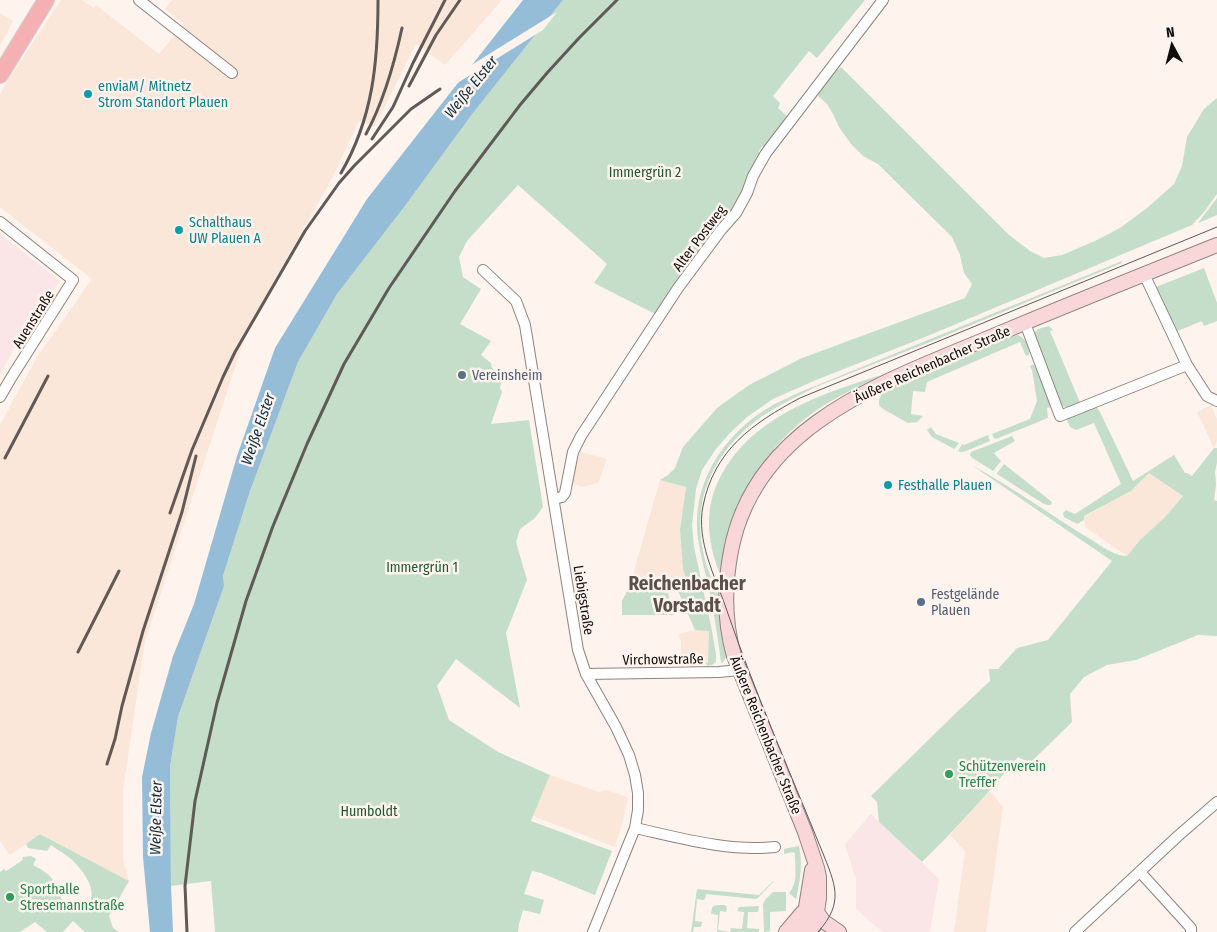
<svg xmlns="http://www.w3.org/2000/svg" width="1217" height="932" font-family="'Fira Sans Condensed',sans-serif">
<rect width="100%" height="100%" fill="#fef3ed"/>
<!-- commercial -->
<path fill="#fbe6e7" d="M0,234L60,281L26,326L0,375Z
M871,814L939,879L930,932H882L856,909V880L845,844Z"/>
<!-- built -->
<path fill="#fbe6da" d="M61,0H81L94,8L96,5L159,54L184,24L165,9L172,0H502L445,65L416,44L375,126L359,121L329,184L249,325L145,641L123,790V860L129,881L41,834L10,855L0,841V425L37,357L92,279L0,207V95L6,83Z
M0,13L13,21L0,46Z
M1211,405L1217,419V441L1214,448L1197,412Z
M580,452L607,459L598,483L582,487L573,483L572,478Z
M1149,473L1183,496L1165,517L1140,540L1127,556L1085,527L1084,517L1131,491Z
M660,480L686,487L680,530L683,569L689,589L668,593L630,585Z
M695,630H709L708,663L681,664V642L679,634Z
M550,775L599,792L606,790L628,797L623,820L615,847L533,816Z
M990,791L1003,807L986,932H954L965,851L950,835Z"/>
<!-- green -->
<path fill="#c4dec9" d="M563,0H865L817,58L809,51L773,96L780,103L778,108L789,118L766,149L762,146L759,151L760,157L736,207L657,315L594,283L607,264L518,185L467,241L459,257L463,277L481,289L460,324L491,341L481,355L491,363L492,368L503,375L500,388L502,392L491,424L529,420L543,507L535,518L520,529L516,542L527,580L506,633L520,708L456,659L437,686L449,720L498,752L550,775L531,821L612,851L595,895L541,873L532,871L524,894L544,900L540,914L523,910L519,924L518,932H215L211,881L171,886L170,767L178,717L224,586L223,576L250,491L298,362L337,294L405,206L473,113Z
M841,67L1008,234L1030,251L1044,258L1062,255L1095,241L1120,228L1147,208L1174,184L1182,166L1187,137L1204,109L1217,98V194L1204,212L1192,225L930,335L816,380L773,399L747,417L730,433L716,449L702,470L696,489L692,525L694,547L711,626L716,654V662L712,665L707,666L706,663H708L709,631L695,630L678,591L689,589L683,569L680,530L686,487L660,480L668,475L675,468L683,447L717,408L749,385L802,358L965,298L972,284L964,273L960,255L952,237L878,164L863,156L851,144L839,127L833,114L827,104L818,96L820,89L835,72Z
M1217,198V215L1198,223Z
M1122,261V263L930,342L818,386C800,395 781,404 764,415C718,446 691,495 703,551C705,563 709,573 714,584C715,588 718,593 719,598C720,603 719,608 720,613C722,627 725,641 727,655L725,659L722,663L721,662C718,638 714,614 709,590C705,569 698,549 697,527C695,478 727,432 768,408C777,402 788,398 798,393Z
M1204,268L1217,303V321L1204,326L1202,321L1173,333L1156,287Z
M1049,326L1053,330L1050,331L1081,405C1072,408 1068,409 1060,405L1034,333L1038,329Z
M1018,335C1025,338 1031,347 1029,355L1026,356L1020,342L927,382L925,392L913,391L911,414L923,416L917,422L908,423L883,409L879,405C878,394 886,390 895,385L1011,337Z
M1032,365H1034L1037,370L1051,407L1047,408L1048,418L996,439L994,438L992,434L1030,419L1037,401L1032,370L1030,366Z
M888,373C867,383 846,392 826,404C782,431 747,476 731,525C726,541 723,557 720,574C708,545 704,513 717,484C746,417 823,393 888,373Z
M1095,405L1100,412L1133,481L1174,455L1185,473H1187L1192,476L1214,448H1217V463L1215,471L1216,485L1214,500L1217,501V636L1198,635L1136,660L1107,665L1084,677L1070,694L1072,722L1030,763L1018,757C988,794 956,829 922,862L879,822L877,802L871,796L959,710L990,681L989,669H998L1017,648L1048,640L1112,561L973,466C1012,487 1048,513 1085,536C1098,543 1112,556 1127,556L1140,540L1165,517L1183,496L1149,473L1131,491L1084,516V520L1077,524L1064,517L1063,513L1066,510L1075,514L1121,484L1094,423L1076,430L1070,427L1067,420L1068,417Z
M931,427L936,434L959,443L956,447L954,449L932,437L927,430Z
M988,435L990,441L966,451L961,452L958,451L962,444L964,445Z
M1012,436L1015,441L994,453L1001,461L993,471L971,457L970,455L971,452Z
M1004,464L1052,502L1051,505H1048L1044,504L997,474V473Z
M630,585L668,593L674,615H622V601Z
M40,834L129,881L109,916L113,928L119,932H85L73,921L63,932H47L35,922L20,932H0V872L4,869L6,871L23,860L22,857L31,856L36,859L33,865C43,870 51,875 56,885C60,893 60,902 70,907C77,909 83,909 88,904C100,890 80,867 70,858C64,854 57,849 51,845L47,851L28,848L26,844Z
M799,846C803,865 800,881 796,899L789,893C798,883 795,867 795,854L793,852L784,854V849Z
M774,880L773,882L759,897L756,899L706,894L705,899L703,900L697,899L695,921L702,922L701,927H694L693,932H691L697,889L759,895Z
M773,892H786V911L770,912V931L764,932L763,904L765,900Z
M717,905H725L727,907L726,912L720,911L718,930L730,932L731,928L742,929L744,912L737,911L739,907L759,906L758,912H748L747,928L759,929V932H717L718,915L711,914L712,908L713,906Z"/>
<!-- water -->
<path fill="#95bdd8" d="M523,0H563L473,113L405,206L337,294L298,362L250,491L223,576L224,586L178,717L170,767L171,886L173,932H150L143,857L142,777L151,733L173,656L194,604L237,456L275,348L367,199Z"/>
<!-- pier -->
<path fill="#fef3ed" d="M557,12L543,30L451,87L465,69Z"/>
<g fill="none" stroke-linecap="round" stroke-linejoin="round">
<defs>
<path id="street" d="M139,0L232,73
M0,222L73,280L11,378L0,397
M483,270L516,301L525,325L578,650L586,674L616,727L629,755L635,775L638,793V810L635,828L593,932
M1144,274L1187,365L1207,396L1217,401
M1025,323L1060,416L1187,365
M554,499L562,497L565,493L573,452L581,436L678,288L721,230L736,213L747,193L753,176L766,153L883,0
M586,674L719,672L740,670
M635,828C680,838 729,852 775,847
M1140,872L1191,928V932
M1075,932L1178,836L1217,802"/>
<path id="secondary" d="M817,912L823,921L839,932
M786,932L803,912
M802,932L812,870
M812,932L817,912L819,898V877L817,868L805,832L734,656C724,621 724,587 731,551C755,423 887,381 993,336C1067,305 1142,275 1217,245"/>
<path id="primary" d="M0,75L46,0"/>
</defs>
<!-- street casing -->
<use href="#street" stroke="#8f837c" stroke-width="12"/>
<!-- secondary casing -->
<use href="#secondary" stroke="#8f837c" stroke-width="16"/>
<!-- primary casing -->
<use href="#primary" stroke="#d4d3d3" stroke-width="18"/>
<!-- street -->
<use href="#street" stroke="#fff" stroke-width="10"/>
<!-- secondary -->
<use href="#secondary" stroke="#f9d7d9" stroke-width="14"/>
<!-- primary -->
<use href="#primary" stroke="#f4b0b3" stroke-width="16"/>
<!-- tram -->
<path stroke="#605a56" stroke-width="1" d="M818,932C845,902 835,884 822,851C789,770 754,690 726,608C715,576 696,541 703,506C714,450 753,423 800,398L1217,227"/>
<!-- rail -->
<path stroke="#605a56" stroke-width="3" d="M409,86L436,35L460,0
M366,134C384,101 394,65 402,28
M372,139L393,107L413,63L445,0
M341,173C373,118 378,62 378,0
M5,458L48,376
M170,513L192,450L223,377L235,352L305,231L339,183L354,166L411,109L440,89
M78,652L119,571
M107,764L115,739L122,706L143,631L182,512L196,456
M187,932L185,886L195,801L217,703L246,601L273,526L307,444L344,364L389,288L455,191L520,105L547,73L579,38L617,0"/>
</g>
<!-- markers -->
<g fill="#0f9aa8" stroke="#fef3ed" stroke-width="2">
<circle cx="88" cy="94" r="5"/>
<circle cx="179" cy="230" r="5"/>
<circle cx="888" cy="485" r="5"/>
</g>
<g fill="#5c6f8a" stroke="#fef3ed" stroke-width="2">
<circle cx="462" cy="375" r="5"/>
<circle cx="921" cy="602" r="5"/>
</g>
<g fill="#2e9e5b" stroke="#fef3ed" stroke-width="2">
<circle cx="949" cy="774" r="5"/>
<circle cx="10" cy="897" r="5"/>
</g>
<g text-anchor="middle" stroke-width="5" stroke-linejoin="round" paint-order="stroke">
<!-- culture labels -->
<g font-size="14" fill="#0d838f" stroke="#fef3ed" text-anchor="start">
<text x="98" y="91">enviaM/ Mitnetz<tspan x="98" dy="16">Strom Standort Plauen</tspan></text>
<text x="189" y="227">Schalthaus<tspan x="189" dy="16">UW Plauen A</tspan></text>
<text x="898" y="490">Festhalle Plauen</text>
</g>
<!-- park labels -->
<g font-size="14" fill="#1e5731" stroke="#fef3ed">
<text x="645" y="177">Immergrün 2</text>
<text x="422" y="572">Immergrün 1</text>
<text x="369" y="816">Humboldt</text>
</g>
<!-- street labels -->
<g font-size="14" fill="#110d0a" stroke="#fef3ed">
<text transform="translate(699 238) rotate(-53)" y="5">Alter Postweg</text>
<text transform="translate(33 319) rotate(-58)" y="5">Auenstraße</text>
<text transform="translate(932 364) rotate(-24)" y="5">Äußere Reichenbacher Straße</text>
<text transform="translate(584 600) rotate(81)" y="5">Liebigstraße</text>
<text transform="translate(663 659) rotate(-1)" y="5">Virchowstraße</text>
<text transform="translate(766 735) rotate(68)" y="5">Äußere Reichenbacher Straße</text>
</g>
<!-- service labels -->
<g font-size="14" fill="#4e5e75" stroke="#fef3ed" text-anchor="start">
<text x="472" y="380">Vereinsheim</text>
<text x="931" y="599">Festgelände<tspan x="931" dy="16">Plauen</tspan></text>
</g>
<!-- leisure labels -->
<g font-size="14" fill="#27864d" stroke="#fef3ed" text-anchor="start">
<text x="959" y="771">Schützenverein<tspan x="959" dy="16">Treffer</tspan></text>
<text x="20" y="894">Sporthalle<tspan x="20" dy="16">Stresemannstraße</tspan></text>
</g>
<!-- water labels -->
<g font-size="15" font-style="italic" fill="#0d2e42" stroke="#fef3ed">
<text transform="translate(471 87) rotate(-51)" y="5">Weiße Elster</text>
<text transform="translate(258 429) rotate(-71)" y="5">Weiße Elster</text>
<text transform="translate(156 818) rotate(-89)" y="5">Weiße Elster</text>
</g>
<!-- district labels -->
<g font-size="19" font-weight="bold" fill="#5a4f49" stroke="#fef3ed">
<text x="687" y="590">Reichenbacher<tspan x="687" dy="22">Vorstadt</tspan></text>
</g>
</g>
<!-- north arrow -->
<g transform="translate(1172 45) rotate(353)" stroke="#fef3ed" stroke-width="4" paint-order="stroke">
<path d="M0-4L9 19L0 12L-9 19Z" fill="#110d0a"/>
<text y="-8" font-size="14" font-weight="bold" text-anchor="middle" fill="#110d0a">N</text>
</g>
</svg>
